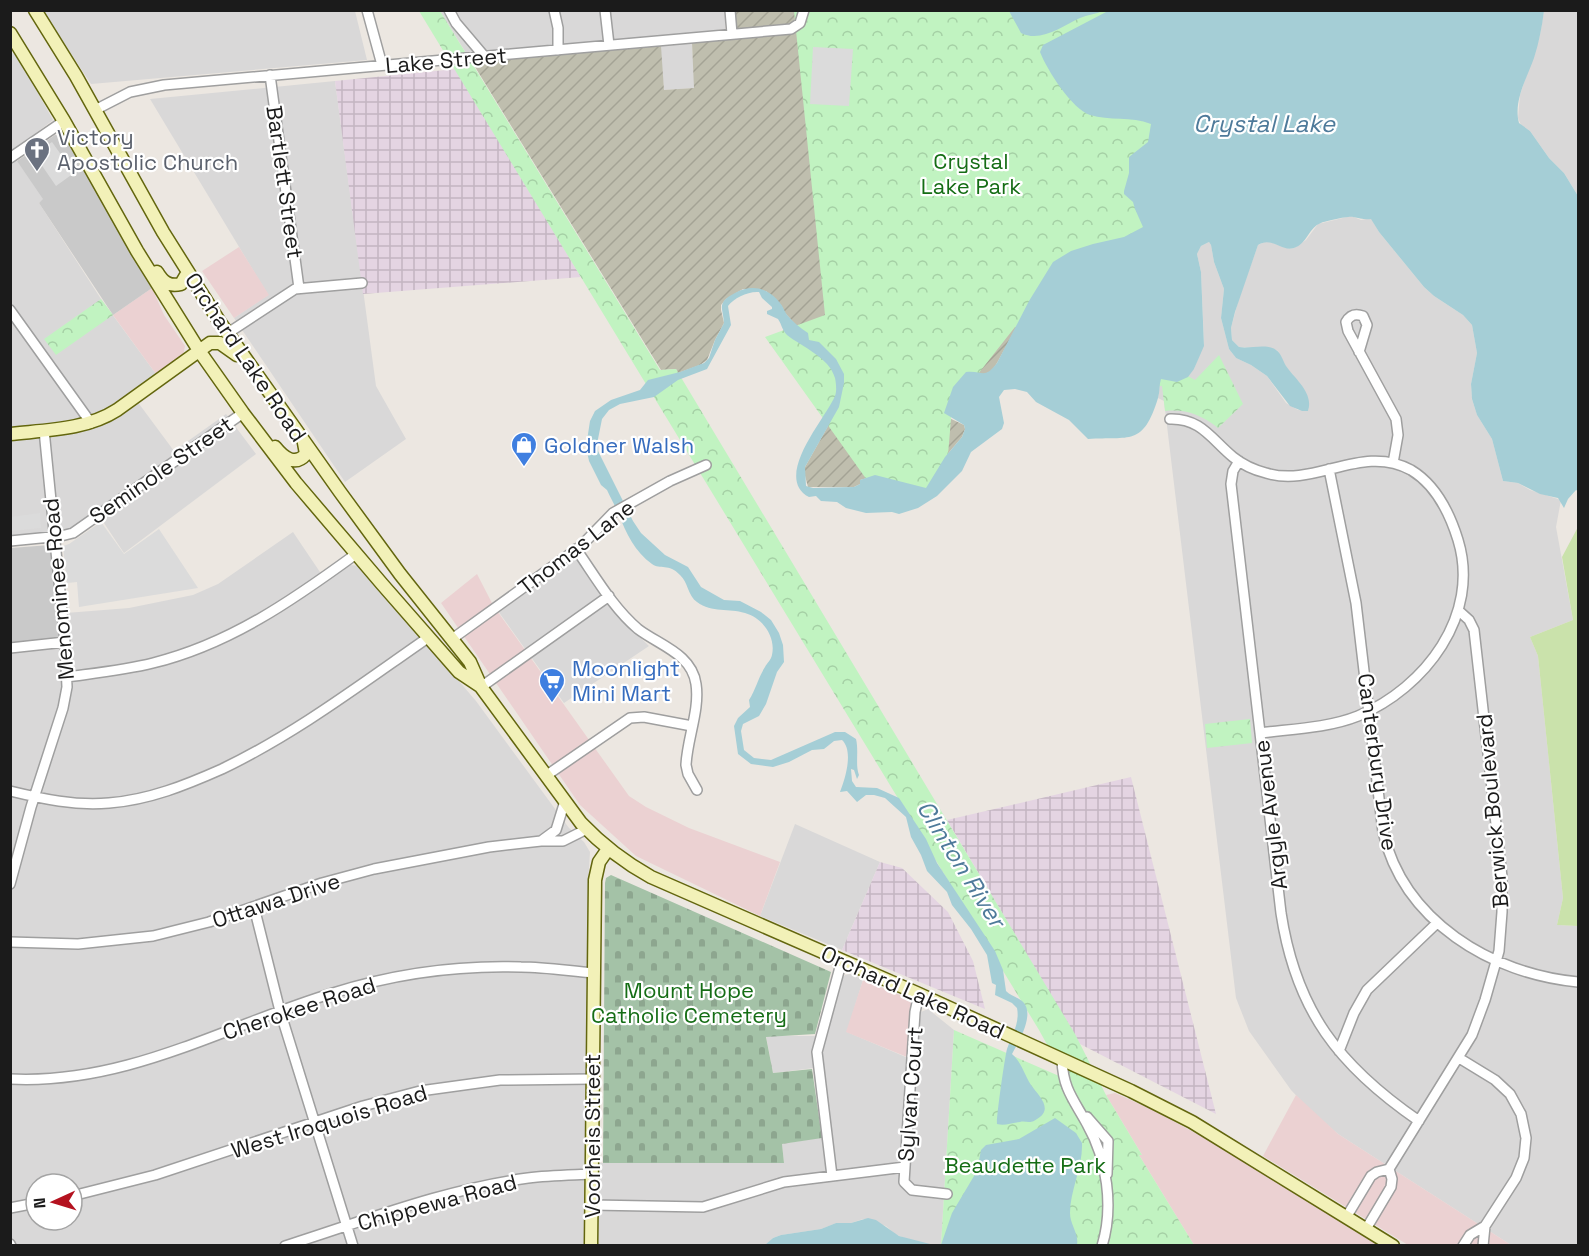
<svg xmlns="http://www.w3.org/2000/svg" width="1589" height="1256" font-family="'Space Grotesk',sans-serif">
<defs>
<pattern id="industrial-grid" width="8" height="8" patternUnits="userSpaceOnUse" patternTransform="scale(1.5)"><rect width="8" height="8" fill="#e4d4e2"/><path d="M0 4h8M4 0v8" fill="none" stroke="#c3b5c1"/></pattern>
<pattern id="construction-furrows" width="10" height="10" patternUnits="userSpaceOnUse" patternTransform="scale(1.5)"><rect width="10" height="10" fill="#bfbeae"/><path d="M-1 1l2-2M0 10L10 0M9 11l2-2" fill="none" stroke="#a4a395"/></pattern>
<pattern id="cemetery-stones" width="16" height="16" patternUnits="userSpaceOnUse" patternTransform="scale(1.5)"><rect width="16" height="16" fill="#a4c2a7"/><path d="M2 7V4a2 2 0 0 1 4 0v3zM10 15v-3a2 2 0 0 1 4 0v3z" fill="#8da68f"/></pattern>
<pattern id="park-crowns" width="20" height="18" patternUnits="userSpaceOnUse" patternTransform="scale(1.5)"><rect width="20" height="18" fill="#c1f3c1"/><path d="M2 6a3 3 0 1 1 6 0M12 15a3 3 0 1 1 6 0" fill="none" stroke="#a5d0a5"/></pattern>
</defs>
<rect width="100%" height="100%" fill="#ece7e1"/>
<!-- residential -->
<path fill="#d9d8d8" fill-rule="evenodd" d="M725,10V29L691,33L695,88L664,90L659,36L466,53L440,11Z
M43,11H355L367,60L91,84Z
M1544,11H1578V196L1564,173L1549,158L1530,131L1521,125L1518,118L1520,95L1540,35Z
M15,52L53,120L11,152L44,199L39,203L101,299L156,374L131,393L174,451L226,414L256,454L124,553L102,520L70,531L11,541L10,55Z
M335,81L376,386L406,439L345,482L234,318L268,295L150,99Z
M1351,216L1361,220L1371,218L1379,232L1424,287L1434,296L1463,315L1472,325L1477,353L1471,384L1472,399L1477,415L1492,439L1503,481L1518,483L1530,490L1561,500L1556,527L1573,620L1530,637L1538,656L1563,898L1557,925L1578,926V1245H1511L1338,1134L1310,1110L1291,1090L1249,1031L1236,998L1164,401L1158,398L1160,382L1194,369L1204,343L1201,272L1197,254L1201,246L1209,242L1211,245L1214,262L1224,289L1221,318L1229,349L1236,358L1251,365L1267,376L1286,403L1298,410L1308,411L1309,406L1306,393L1284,364L1278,351L1271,348L1239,347L1232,340L1231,328L1239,298L1258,245L1267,241L1290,249L1294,248L1306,240L1318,224Z
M293,532L326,581L350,565L360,566L476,701L569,828L584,842L590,852L588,883L590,921L587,1163H784L782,1144L830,1136L822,1067L773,1073L766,1036H825L841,980L845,975L851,974L863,980L847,1032L915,1061L921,1012L928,1009L954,1030L941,1245H930L909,1240L895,1234L886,1226L863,1219L851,1223H836L821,1229L781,1235L773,1238L765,1246H11V652L69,646L66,613L129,608L193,595L218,584ZM36,1184H72V1220H36Z
M570,549L617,615L649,646L564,703L493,604Z
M795,824L880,862L842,950L760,916Z"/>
<!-- commercial -->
<path fill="#ebd1d2" d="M239,247L269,295L234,318L202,271Z
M152,288L164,315L185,346L183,356L156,374L113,315Z
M477,574L493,605L629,796L646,807L689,828L780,862L760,916L636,856L580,805L441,603Z
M863,980L912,1000L907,1057L846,1032Z
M1115,1093L1155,1111L1253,1165L1377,1245H1194L1139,1155H1142L1106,1095Z
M1296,1095L1338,1134L1511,1245H1408L1263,1156Z"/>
<!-- industrial -->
<path fill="url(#industrial-grid)" d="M456,69L581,277L363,294L335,81Z
M1131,777L1216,1114L1080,1044L947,820Z
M880,862L902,868L948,912L973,961L985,1009L842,950Z"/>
<!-- religious -->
<path fill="#c9c9c9" d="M55,135L65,136L152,288L113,315L39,203L43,199L17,161Z
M50,545L60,638L11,643V548Z"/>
<!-- construction -->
<path fill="url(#construction-furrows)" d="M735,11H1009L1023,315L997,363L991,372L985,375L974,372L947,417L964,425L965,429L962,437L945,457L860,480V484L854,487H808L804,472L805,467L828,426L797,326L785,313L781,305L766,291L743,289L726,299L721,305V310L724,323L715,340L707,360L700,365L678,373L676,369L661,370L472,62L661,46L664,90L694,88L692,43L737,39Z"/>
<!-- grass -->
<path fill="#cae2ab" d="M1578,527V926L1557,925L1563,898L1538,656L1530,637L1573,620L1562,557Z"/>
<!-- cemetery -->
<path fill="url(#cemetery-stones)" d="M611,875L831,972L815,1034L766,1037L773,1073L812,1069L822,1138L782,1144L784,1163H603L605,883L606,878Z"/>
<!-- park -->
<path fill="url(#park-crowns)" d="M419,11H440L660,370L676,369L1075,1034L1106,1095L1142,1155H1139L1194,1245H941L954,1030L1066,1079L1039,1030Z
M794,11H1117L1166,112L1159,360L1195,380L1219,355L1243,404L1218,428C1201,415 1187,409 1165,411L1162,386L1095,391L1086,320L1015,327L952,407L946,479L889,511L765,337L825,315Z
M101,299L113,315L56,355L44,339Z
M1250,719L1252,743L1207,748L1205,724Z"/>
<!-- parking -->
<path fill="#dbdbdb" d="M813,47L853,49L849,106L810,104Z
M52,142L74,173L56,186L34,154Z
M40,513L41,528L11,531V517Z
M101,522L124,554L159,529L198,588L79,607L77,582L67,583L63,546L69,544Z"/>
<!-- water -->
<path fill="#a5ced6" d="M1009,11H1103C1096,14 1087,15 1080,18C1062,26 1041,43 1021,33Z
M1108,11H1544C1542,27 1539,42 1534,58C1527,78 1513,101 1519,123L1530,131L1549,158L1564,173L1578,196V491L1576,490L1568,499L1564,508L1558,498L1540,494L1518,483L1503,481L1492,439L1477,415L1472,399L1471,384L1477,353L1472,325L1463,315L1434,296L1424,287L1379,232L1371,219C1364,220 1360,218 1353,217C1348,216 1326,221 1321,223C1309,227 1307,244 1294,248C1281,252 1272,236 1258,245L1235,312L1231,328L1232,340L1239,347C1250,349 1267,343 1276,350C1281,353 1283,361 1286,366C1295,379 1314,393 1308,411H1302L1290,406L1267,376L1251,365L1236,358L1229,349L1221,318L1224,289L1214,262L1211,245L1209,242L1201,246L1197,254L1201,272L1204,346L1194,369L1188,377L1177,382L1161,379C1159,385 1160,391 1158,398C1143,447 1130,436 1088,439L1069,420L1036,402L1027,392L1015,389L1004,390L999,397L1004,423L1002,429L971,452L962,471L937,496L918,508L899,514L892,512L866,513L846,508L837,502L821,501L816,496L809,497C772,477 826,418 835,396C837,391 836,383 835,378C829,357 802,347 787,335C782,330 782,325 778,319L767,314V311L772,309V307L762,298L759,292C748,291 734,298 728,306L731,325L707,369L678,380L654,397L620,404L609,410L602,419L597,444L598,451L633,521L641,533L665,555L688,567L701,587L724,600L740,601L761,612L771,620L779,633L783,645L784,662L777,672L766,704L759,716L743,724L741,731L744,750L754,758L771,760L835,732H845L856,739C859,751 855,765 859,775L857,779L854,770L851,769L852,781L856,787L877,788L899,798L926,839L937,863L995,951L1003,970L1006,991C1011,996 1017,997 1022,1001C1036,1013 1019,1041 1012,1054C1022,1063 1024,1074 1031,1085C1039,1096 1054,1109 1037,1119C1034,1121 1033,1122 1029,1122C1026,1122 1023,1121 1020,1122C1011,1123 1005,1126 997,1124C996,1119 1005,1056 1007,1049C1012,1035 1020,1023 1017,1008L1012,1003L995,995L996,985L992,983L987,955L971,929L952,905L947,892L927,871L921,855L911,837L906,817L885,798L874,795H866L857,802L847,791L840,792C845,779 854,751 842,740L834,741L824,749L812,750L789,762L773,767L751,764L738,754L734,726L738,718L750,707L749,700C756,689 758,678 765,667C767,663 771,660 772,655C776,637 763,618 745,613C729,608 712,613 697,602C688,596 688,582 680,575C669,563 660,570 652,564C635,552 626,533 619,515C616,507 611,499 607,490L601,485L589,461L586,447L590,421L595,411L611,400L640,390L648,380L680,372L704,363L709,358L715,340L724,323C723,307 716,303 735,293C751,284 768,287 780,303C783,306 784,311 787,315C793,322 800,328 808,333L809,340L819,342L836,359L844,374V383L839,407L805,467L806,486L813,488L854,487L860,484V480L875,475L926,488L945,457L962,437L965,429L964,425L944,413L953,387L966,372C983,370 984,380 997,363L1029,301L1053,262L1071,251L1093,244L1124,237L1143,227L1135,209L1133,202L1124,194V191L1129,173V157L1148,142L1151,124C1131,116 1109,121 1090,115C1072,109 1047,70 1040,52L1043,45Z
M1055,1118L1076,1133L1082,1143C1083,1167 1070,1190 1070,1213C1070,1225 1079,1233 1077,1245H935H941L952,1213L977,1171L981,1150L986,1145L1019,1139Z
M868,1218L876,1220L899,1236L934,1245H765L773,1238L781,1235L821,1229L836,1223H851Z"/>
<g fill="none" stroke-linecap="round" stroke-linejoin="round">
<defs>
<path id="street" d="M367,10L382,65
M449,10L456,23L484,56
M554,10L558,28V50
M605,10L609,45
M730,10L732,34
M270,75L299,288
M95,110L130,92L164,85L791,29L800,23L804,10
M10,158L64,121
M10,310L91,423
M228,333L295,289L362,283
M1359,352L1367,325L1363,316C1355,313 1350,315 1346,322L1348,331L1396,419L1398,435L1393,463
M1170,419C1201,418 1212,440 1233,457C1243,465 1254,470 1266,473C1315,488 1362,443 1411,470C1436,485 1450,514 1458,540C1481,615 1425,688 1358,716C1328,728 1292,729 1260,733
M1239,461L1233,471L1231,484L1281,913C1296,1011 1339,1066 1419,1121
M1329,469L1356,603L1383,832C1404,921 1491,974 1578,982
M10,541L61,536L73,533L243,413
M576,549C595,576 613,608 638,629C659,645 692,654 696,684C700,710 687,739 686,765L688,774L697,790
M452,639L581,546L613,513L670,481L706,465
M10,648L65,642
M67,677C96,673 125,670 153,663C230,644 293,600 356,554
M481,687L609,596
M547,775L630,718L644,717L692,726
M10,791C43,799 75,806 109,803C149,800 186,785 222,769C297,733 361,684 429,637
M541,841L556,830L565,801
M10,884L31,807L63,708L67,687L65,642L44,430
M254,907L280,1011L353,1246
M10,942L78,944L153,936L209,922L322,883L374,869L489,847L541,841H563L587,829
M919,994L915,1012L904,1182L912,1190L947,1194
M1339,1051L1354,1013L1367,990L1437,923
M1459,1058L1495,1080L1510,1094L1521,1114L1526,1138L1524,1158L1516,1178L1485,1226L1470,1235L1463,1246
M1062,1060C1063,1089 1074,1100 1087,1124C1107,1159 1114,1207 1102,1246
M10,1079C127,1085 224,1026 333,993C393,974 457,965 521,967C545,967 569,971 593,973
M1087,1117L1108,1141L1107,1174
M832,1176L817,1052L842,960
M72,1196L155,1175L363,1106L420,1091L500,1080L592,1079
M592,1205L703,1207L784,1182L905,1167
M10,1208L36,1203
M1347,1216L1371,1176L1377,1172L1389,1169
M1366,1229L1391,1187L1392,1179L1389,1169L1472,1035L1485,1000L1499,951L1502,912V877L1474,630L1469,620L1459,611
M10,1244L11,1246
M285,1246C364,1221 445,1189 528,1178C549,1175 571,1175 592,1174
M1483,1246L1485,1226"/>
<path id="secondary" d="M35,10L76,76L163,232L219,321L340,492L400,574L470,662L481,687L581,823C602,845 624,862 651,877L919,994L1131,1091L1192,1122L1393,1246
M10,33L64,121L137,251L200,352L243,413L296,483L382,584L459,672L480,686
M157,272C163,282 169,287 181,284L188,272
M10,434C46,430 86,430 117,410L210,343H220L237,355
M275,447C283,457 295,467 306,454L304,443
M591,1246L595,880L599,862L608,849"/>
</defs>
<!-- street casing -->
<use href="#street" stroke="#9f9f9f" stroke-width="12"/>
<!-- secondary casing -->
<use href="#secondary" stroke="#63660e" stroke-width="15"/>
<!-- street -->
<use href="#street" stroke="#fff" stroke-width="9"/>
<!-- secondary -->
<use href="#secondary" stroke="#f2f1b8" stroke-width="12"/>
</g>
<!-- icons -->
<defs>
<symbol id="church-pin" viewBox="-11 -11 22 30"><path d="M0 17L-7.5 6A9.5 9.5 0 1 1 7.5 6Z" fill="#6b7280" stroke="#fff"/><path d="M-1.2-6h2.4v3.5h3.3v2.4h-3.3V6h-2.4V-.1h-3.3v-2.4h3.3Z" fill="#fff"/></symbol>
<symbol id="shop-pin" viewBox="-11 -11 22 30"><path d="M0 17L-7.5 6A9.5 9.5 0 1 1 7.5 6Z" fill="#3f7fe0" stroke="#fff"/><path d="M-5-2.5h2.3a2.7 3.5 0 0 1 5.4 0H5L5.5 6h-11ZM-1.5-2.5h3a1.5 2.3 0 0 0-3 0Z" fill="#fff"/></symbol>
<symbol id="supermarket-pin" viewBox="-11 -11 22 30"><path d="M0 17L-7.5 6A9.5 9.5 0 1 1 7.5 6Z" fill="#3f7fe0" stroke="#fff"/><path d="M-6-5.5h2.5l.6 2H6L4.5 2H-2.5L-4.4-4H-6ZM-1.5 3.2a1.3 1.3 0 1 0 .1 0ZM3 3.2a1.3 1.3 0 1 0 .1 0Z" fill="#fff"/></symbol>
</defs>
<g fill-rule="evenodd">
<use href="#church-pin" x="22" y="135" width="30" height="40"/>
<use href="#shop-pin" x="509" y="430" width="30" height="40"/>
<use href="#supermarket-pin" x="537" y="666" width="30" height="40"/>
</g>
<g text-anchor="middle" stroke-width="4.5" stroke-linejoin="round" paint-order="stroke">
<!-- street labels -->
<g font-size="22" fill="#1b1b1b" stroke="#fff">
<text transform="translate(446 60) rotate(-5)" y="8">Lake Street</text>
<text transform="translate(285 182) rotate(82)" y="8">Bartlett Street</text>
<text transform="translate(246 357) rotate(56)" y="8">Orchard Lake Road</text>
<text transform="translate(161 470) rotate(-35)" y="8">Seminole Street</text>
<text transform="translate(576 547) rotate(-38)" y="8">Thomas Lane</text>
<text transform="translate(58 589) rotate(-95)" y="8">Menominee Road</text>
<text transform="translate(1378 762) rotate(82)" y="8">Canterbury Drive</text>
<text transform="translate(1492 811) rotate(-95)" y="8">Berwick Boulevard</text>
<text transform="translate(1270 815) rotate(-97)" y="8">Argyle Avenue</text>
<text transform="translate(276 900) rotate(-18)" y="8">Ottawa Drive</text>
<text transform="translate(913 992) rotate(24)" y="8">Orchard Lake Road</text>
<text transform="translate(299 1008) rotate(-18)" y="8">Cherokee Road</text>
<text transform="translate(910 1094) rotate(-86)" y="8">Sylvan Court</text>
<text transform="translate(329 1121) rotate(-17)" y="8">West Iroquois Road</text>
<text transform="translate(592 1136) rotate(-90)" y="8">Voorheis Street</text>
<text transform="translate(437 1202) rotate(-15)" y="8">Chippewa Road</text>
</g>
<!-- worship labels -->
<g font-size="22" fill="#5b616d" stroke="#fff" text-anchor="start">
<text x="57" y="145">Victory<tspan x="57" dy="25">Apostolic Church</tspan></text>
</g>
<!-- park labels -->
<g font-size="22" fill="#156d15" stroke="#fff">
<text x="971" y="169">Crystal<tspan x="971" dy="25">Lake Park</tspan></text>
<text x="689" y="998">Mount Hope<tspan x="689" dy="25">Catholic Cemetery</tspan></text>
<text x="1025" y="1173">Beaudette Park</text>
</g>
<!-- shop labels -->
<g font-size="22" fill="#366cbe" stroke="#fff" text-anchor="start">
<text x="544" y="453">Goldner Walsh</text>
<text x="572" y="676">Moonlight<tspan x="572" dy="25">Mini Mart</tspan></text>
</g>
<!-- water labels -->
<g font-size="24" font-style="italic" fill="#4e7a9a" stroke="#fff">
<text x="1264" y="132">Crystal Lake</text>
<text transform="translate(961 864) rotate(58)" y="8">Clinton River</text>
</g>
</g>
<!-- border -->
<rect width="1589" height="1256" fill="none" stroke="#1b1b1b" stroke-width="24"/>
<!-- north arrow -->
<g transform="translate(54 1202) rotate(266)"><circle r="28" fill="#ffffff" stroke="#a4a4a4" stroke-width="1.5"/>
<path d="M0-4.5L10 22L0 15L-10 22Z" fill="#b4121f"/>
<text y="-9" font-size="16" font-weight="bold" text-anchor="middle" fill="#1b1b1b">N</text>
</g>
</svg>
